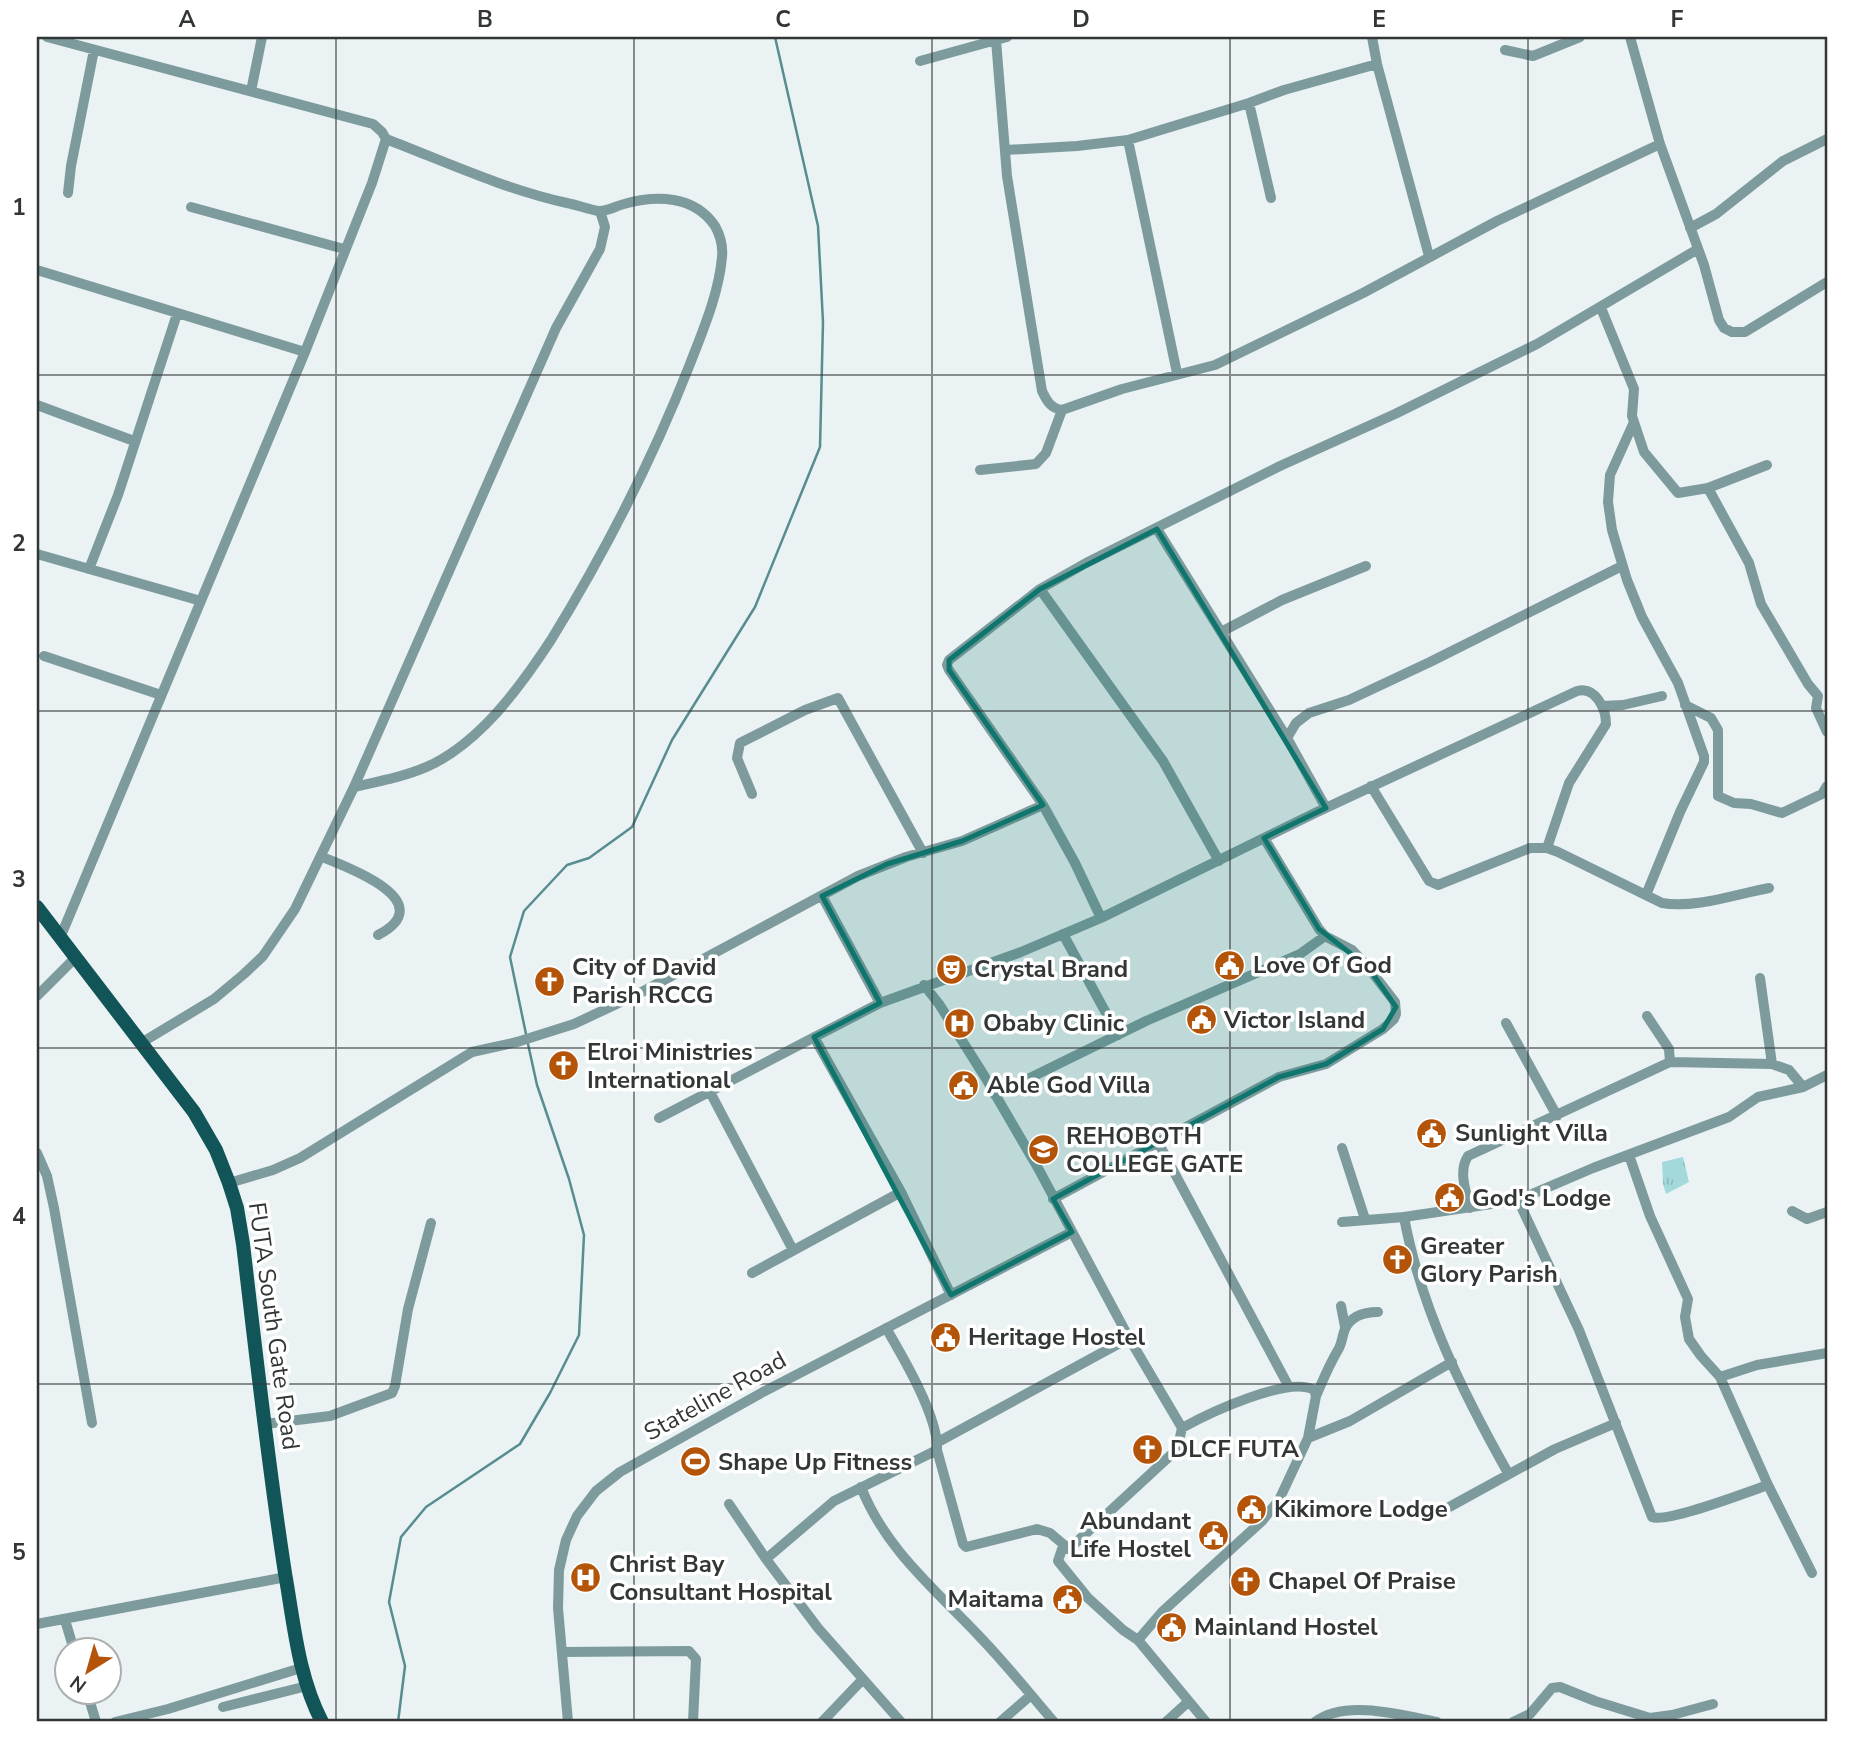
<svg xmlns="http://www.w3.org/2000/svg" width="1864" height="1759" font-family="'Nunito Sans',sans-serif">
<defs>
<pattern id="grass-tufts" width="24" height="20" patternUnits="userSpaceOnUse" patternTransform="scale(1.75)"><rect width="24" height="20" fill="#a4d9db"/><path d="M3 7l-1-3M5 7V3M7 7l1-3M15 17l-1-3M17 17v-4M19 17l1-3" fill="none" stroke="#8ebbbd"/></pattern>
</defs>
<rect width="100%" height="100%" fill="#eaf2f3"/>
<!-- grass -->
<path fill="url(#grass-tufts)" d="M1683,1157L1689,1182L1666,1194L1663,1184L1662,1162Z"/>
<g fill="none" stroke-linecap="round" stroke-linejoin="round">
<!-- stream -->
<path stroke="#578d90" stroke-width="2.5" d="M526,1034L510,957L524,911L567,865L589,858L632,827L672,740L755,607L820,447L823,322L818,226L775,37
M398,1722L405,1666L389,1602L401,1537L426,1507L520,1444L550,1393L579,1335L584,1235L569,1179L537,1085L528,1044"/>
<!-- minor -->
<path stroke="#7d9b9d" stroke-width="10" d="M47,37L373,124L382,132L386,139C446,162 504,189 567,203C577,205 588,209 598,211C606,212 616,206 624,204C656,195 694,195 715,226C720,235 723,247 722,257C719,293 703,330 690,364C653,458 604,554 551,640C532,669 510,700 486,724C441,769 413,774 354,787
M1372,37L1377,64L1429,256
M1630,37L1660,144L1704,265L1719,320L1724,328L1732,332H1745L1827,282
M996,40L1007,176L1042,391C1047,401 1050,408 1062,410L1122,389L1215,365L1363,293L1497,221L1660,144
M1505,50L1533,56L1580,37
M920,61L1007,37
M251,91L262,37
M1249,103L1271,198
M1128,140L1177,373
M1006,150L1077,146L1128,140L1249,103L1284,90L1377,64
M68,193L71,166L94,50
M191,207L344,249
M1690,228L1716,214L1783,161L1827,139
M37,270L305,352
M1601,308L1634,389L1632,416L1644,452L1678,493L1708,488L1767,465
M37,405L134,441
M1634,422L1610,475L1608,502L1612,530L1627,580L1642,617L1678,683L1704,756V762L1680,812L1646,895
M980,470L1036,464L1046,453L1062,410
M1708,488L1749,563L1761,604L1808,684L1818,696L1816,708L1827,732
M1157,529L1287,738L1326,808
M37,554L201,601
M89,569L118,495L177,314
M1040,589L1163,761L1219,861
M1221,632L1282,600L1366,566
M44,656L161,695
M1685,705L1711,718L1718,730V796L1734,803L1751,804L1782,813L1822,794L1827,786
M1602,706L1623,705L1662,696
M1287,738L1296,723L1309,713L1349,700L1430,662L1622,566
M1371,786L1429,881L1438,885L1530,848H1547L1558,852L1662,903C1694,909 1737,894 1769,888
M752,794L737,758L740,743L805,710L838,698L923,853
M322,857C350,868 441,902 378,935
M822,896L880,1003
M1101,918L1075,863L1043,805L949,670L947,665L949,660L1040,589L1086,563L1280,466L1395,414L1537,344L1698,249
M1063,934L1118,1035
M60,938L305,352L372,183L386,139
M1760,978L1772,1064
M924,985L939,1004L985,1077L1038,1168L1129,1338L1182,1428L1178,1446L1172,1454L1069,1549H1062L1058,1561L1088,1598L1123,1630L1138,1640L1206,1722
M37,996L75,958
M1647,1016L1669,1049L1670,1062
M1506,1023L1557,1116
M814,1037L901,1192L951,1295
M141,1043L214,999L244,974L263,956L295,909L354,787L556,328L600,249L605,227L600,211
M710,1092L793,1250
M995,1095L1146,1021L1300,954L1325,936
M659,1118L880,1003L1021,952L1101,918L1315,813L1577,691C1595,686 1606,708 1606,724L1569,783L1547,848
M1159,1144L1289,1387
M1342,1148L1365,1219
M37,1153L47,1176L54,1208L92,1423
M1629,1155L1650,1216L1688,1299L1685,1317L1689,1339L1701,1356L1720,1377L1768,1485L1812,1573
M229,1183L273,1170L300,1158L472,1052L517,1042L574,1024L640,993L858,876L906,857L962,841L1043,805
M1053,1199L1279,1077L1326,1064L1383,1029L1394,1019L1396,1014L1395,1002L1368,967L1352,950L1325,936L1319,929L1264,838
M1518,1200L1579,1330L1652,1517C1668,1523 1747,1492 1768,1485
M1470,1208C1466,1192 1458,1171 1468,1156L1670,1062L1772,1064L1789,1070L1803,1087
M1792,1211L1807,1219L1827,1212
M1404,1217C1421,1309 1463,1393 1508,1473
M1342,1222L1404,1217L1518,1200L1593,1168L1729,1117L1758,1097L1803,1087L1827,1075
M752,1273L901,1192
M1341,1306L1345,1327
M886,1328C903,1357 939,1418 937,1450L963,1544L966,1547L1037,1529L1050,1533L1069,1549
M1720,1377L1757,1365L1827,1353
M1316,1396C1323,1380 1329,1365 1338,1350C1342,1344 1342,1336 1345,1329C1351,1316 1364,1312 1378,1312
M265,1424L330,1416L392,1393L395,1386L408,1309L431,1223
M1182,1428C1207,1414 1289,1375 1314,1390L1316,1396L1308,1438
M938,1442L1129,1338
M861,1487C885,1549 936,1590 980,1637C1006,1664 1030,1694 1054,1722
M729,1504L766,1559L818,1628L901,1722
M1442,1511L1555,1449L1616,1423
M766,1559L834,1501L937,1450
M65,1620L74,1650
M37,1624L286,1577
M1138,1640L1162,1612L1262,1521L1279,1500L1308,1438L1350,1421L1452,1362
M563,1652L689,1651L696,1659L693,1722
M87,1692L96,1722
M223,1707L307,1686
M115,1722L168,1709L301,1668
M568,1722L558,1608L559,1570L566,1540L577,1516L596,1491L620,1472L763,1392L1072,1232
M822,1722L863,1679
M1000,1722L1031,1695
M1166,1722L1188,1702
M1315,1722C1345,1699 1402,1715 1437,1722
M1513,1722L1530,1714L1552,1688L1560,1687L1595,1701L1650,1718L1672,1715L1713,1704"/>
<!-- major -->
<path stroke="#125558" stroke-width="14" d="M37,907L194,1112L216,1150L229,1183L237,1208L243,1244C256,1354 268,1464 285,1573C294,1624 298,1676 322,1722"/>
</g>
<!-- marked area -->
<path fill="#0f766e" fill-opacity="0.2" stroke="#0f766e" stroke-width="5" stroke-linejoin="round" d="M1157,529L1326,808L1264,838L1319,929L1368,967L1396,1007L1383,1029L1326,1064L1279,1077L1053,1199L1072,1232L951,1295L814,1037L880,1003L822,896L887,864L962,841L1043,805L949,670V660L1040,589Z"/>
<!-- grid -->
<path fill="none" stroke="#333637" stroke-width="2" stroke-opacity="0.55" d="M336,37V1722M634,37V1722M932,37V1722M1230,37V1722M1528,37V1722M37,375H1827M37,711H1827M37,1048H1827M37,1384H1827"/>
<!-- icons -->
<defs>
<symbol id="civic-disc" viewBox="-11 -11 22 22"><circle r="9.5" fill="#b35409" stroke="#fff"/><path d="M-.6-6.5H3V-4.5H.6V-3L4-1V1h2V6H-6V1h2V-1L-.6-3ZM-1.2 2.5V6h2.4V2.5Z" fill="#fff"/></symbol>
<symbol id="theatre-disc" viewBox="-11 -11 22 22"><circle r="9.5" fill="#b35409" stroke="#fff"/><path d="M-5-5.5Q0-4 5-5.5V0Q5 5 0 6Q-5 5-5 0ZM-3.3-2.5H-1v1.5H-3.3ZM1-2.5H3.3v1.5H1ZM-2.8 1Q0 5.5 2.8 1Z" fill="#fff"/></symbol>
<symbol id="church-disc" viewBox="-11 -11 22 22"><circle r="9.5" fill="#b35409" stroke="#fff"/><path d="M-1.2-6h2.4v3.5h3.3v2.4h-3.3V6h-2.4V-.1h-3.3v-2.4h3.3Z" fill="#fff"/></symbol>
<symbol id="hospital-disc" viewBox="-11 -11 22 22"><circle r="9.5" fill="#b35409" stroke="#fff"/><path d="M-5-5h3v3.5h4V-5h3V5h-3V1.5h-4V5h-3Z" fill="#fff"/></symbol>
<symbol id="university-disc" viewBox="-11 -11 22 22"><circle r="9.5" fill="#b35409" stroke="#fff"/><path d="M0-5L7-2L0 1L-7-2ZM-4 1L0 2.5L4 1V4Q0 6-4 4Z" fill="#fff"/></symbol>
<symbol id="stadium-disc" viewBox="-11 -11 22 22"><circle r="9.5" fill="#b35409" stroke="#fff"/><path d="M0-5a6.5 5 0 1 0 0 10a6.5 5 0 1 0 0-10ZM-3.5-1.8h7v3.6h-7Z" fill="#fff"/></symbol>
</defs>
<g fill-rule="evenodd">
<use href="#civic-disc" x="1212" y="948" width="35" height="35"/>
<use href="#theatre-disc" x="934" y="952" width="35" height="35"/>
<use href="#church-disc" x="532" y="964" width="35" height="35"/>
<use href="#civic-disc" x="1184" y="1002" width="35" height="35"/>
<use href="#hospital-disc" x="942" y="1006" width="35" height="35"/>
<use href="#church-disc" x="546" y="1048" width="35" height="35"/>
<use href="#civic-disc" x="946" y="1068" width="35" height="35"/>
<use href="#civic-disc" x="1414" y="1116" width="35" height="35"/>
<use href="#university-disc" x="1026" y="1132" width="35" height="35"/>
<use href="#civic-disc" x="1432" y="1180" width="35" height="35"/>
<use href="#church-disc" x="1380" y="1242" width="35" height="35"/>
<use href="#civic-disc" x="928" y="1320" width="35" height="35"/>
<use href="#church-disc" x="1130" y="1432" width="35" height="35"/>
<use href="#stadium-disc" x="678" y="1444" width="35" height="35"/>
<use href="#civic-disc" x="1234" y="1492" width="35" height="35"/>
<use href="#civic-disc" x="1196" y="1518" width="35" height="35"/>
<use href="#hospital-disc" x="568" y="1560" width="35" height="35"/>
<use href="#church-disc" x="1228" y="1564" width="35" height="35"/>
<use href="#civic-disc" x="1050" y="1582" width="35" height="35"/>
<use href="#civic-disc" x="1154" y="1610" width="35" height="35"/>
</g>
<g text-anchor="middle" stroke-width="7" stroke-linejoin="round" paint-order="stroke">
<!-- poi labels -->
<g font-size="24" font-weight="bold" fill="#333637" stroke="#fff" text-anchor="start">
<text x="1253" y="973">Love Of God</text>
<text x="572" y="975">City of David<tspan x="572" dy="28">Parish RCCG</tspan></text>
<text x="974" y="977">Crystal Brand</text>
<text x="1224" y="1028">Victor Island</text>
<text x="983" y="1031">Obaby Clinic</text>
<text x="587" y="1060">Elroi Ministries<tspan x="587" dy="28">International</tspan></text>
<text x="987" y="1093">Able God Villa</text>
<text x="1455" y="1141">Sunlight Villa</text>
<text x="1066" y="1144">REHOBOTH<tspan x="1066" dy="28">COLLEGE GATE</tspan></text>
<text x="1472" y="1206">God's Lodge</text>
<text x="1420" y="1254">Greater<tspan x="1420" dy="28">Glory Parish</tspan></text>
<text x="968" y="1345">Heritage Hostel</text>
<text x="1170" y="1457">DLCF FUTA</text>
<text x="718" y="1470">Shape Up Fitness</text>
<text x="1274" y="1517">Kikimore Lodge</text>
<text x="1191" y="1529" text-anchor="end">Abundant<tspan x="1191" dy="28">Life Hostel</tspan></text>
<text x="609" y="1572">Christ Bay<tspan x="609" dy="28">Consultant Hospital</tspan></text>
<text x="1268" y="1589">Chapel Of Praise</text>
<text x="1044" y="1607" text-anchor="end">Maitama</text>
<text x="1194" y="1635">Mainland Hostel</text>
</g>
<!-- street labels -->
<g font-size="24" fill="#333637" stroke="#fff">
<text transform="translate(274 1326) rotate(82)" y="8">FUTA South Gate Road</text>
<text transform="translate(715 1396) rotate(-29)" y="8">Stateline Road</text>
</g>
</g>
<!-- border -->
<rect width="1864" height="1759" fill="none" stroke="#ffffff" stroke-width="77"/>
<!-- north arrow -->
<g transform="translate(88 1671) rotate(217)"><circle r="33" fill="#ffffff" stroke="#adafaf" stroke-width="2"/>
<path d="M0-5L12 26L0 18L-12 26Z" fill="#b35409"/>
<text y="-10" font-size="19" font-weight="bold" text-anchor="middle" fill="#333637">N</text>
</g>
<rect x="38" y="38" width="1788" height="1682" fill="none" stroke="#333637" stroke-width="2.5"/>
<g font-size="23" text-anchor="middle" font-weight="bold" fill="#333637">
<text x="187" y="27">A</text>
<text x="485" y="27">B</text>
<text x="783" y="27">C</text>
<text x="1081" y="27">D</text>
<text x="1379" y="27">E</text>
<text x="1677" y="27">F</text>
<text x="19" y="215">1</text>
<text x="19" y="551">2</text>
<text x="19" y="887">3</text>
<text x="19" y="1224">4</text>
<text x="19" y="1560">5</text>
</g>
</svg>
